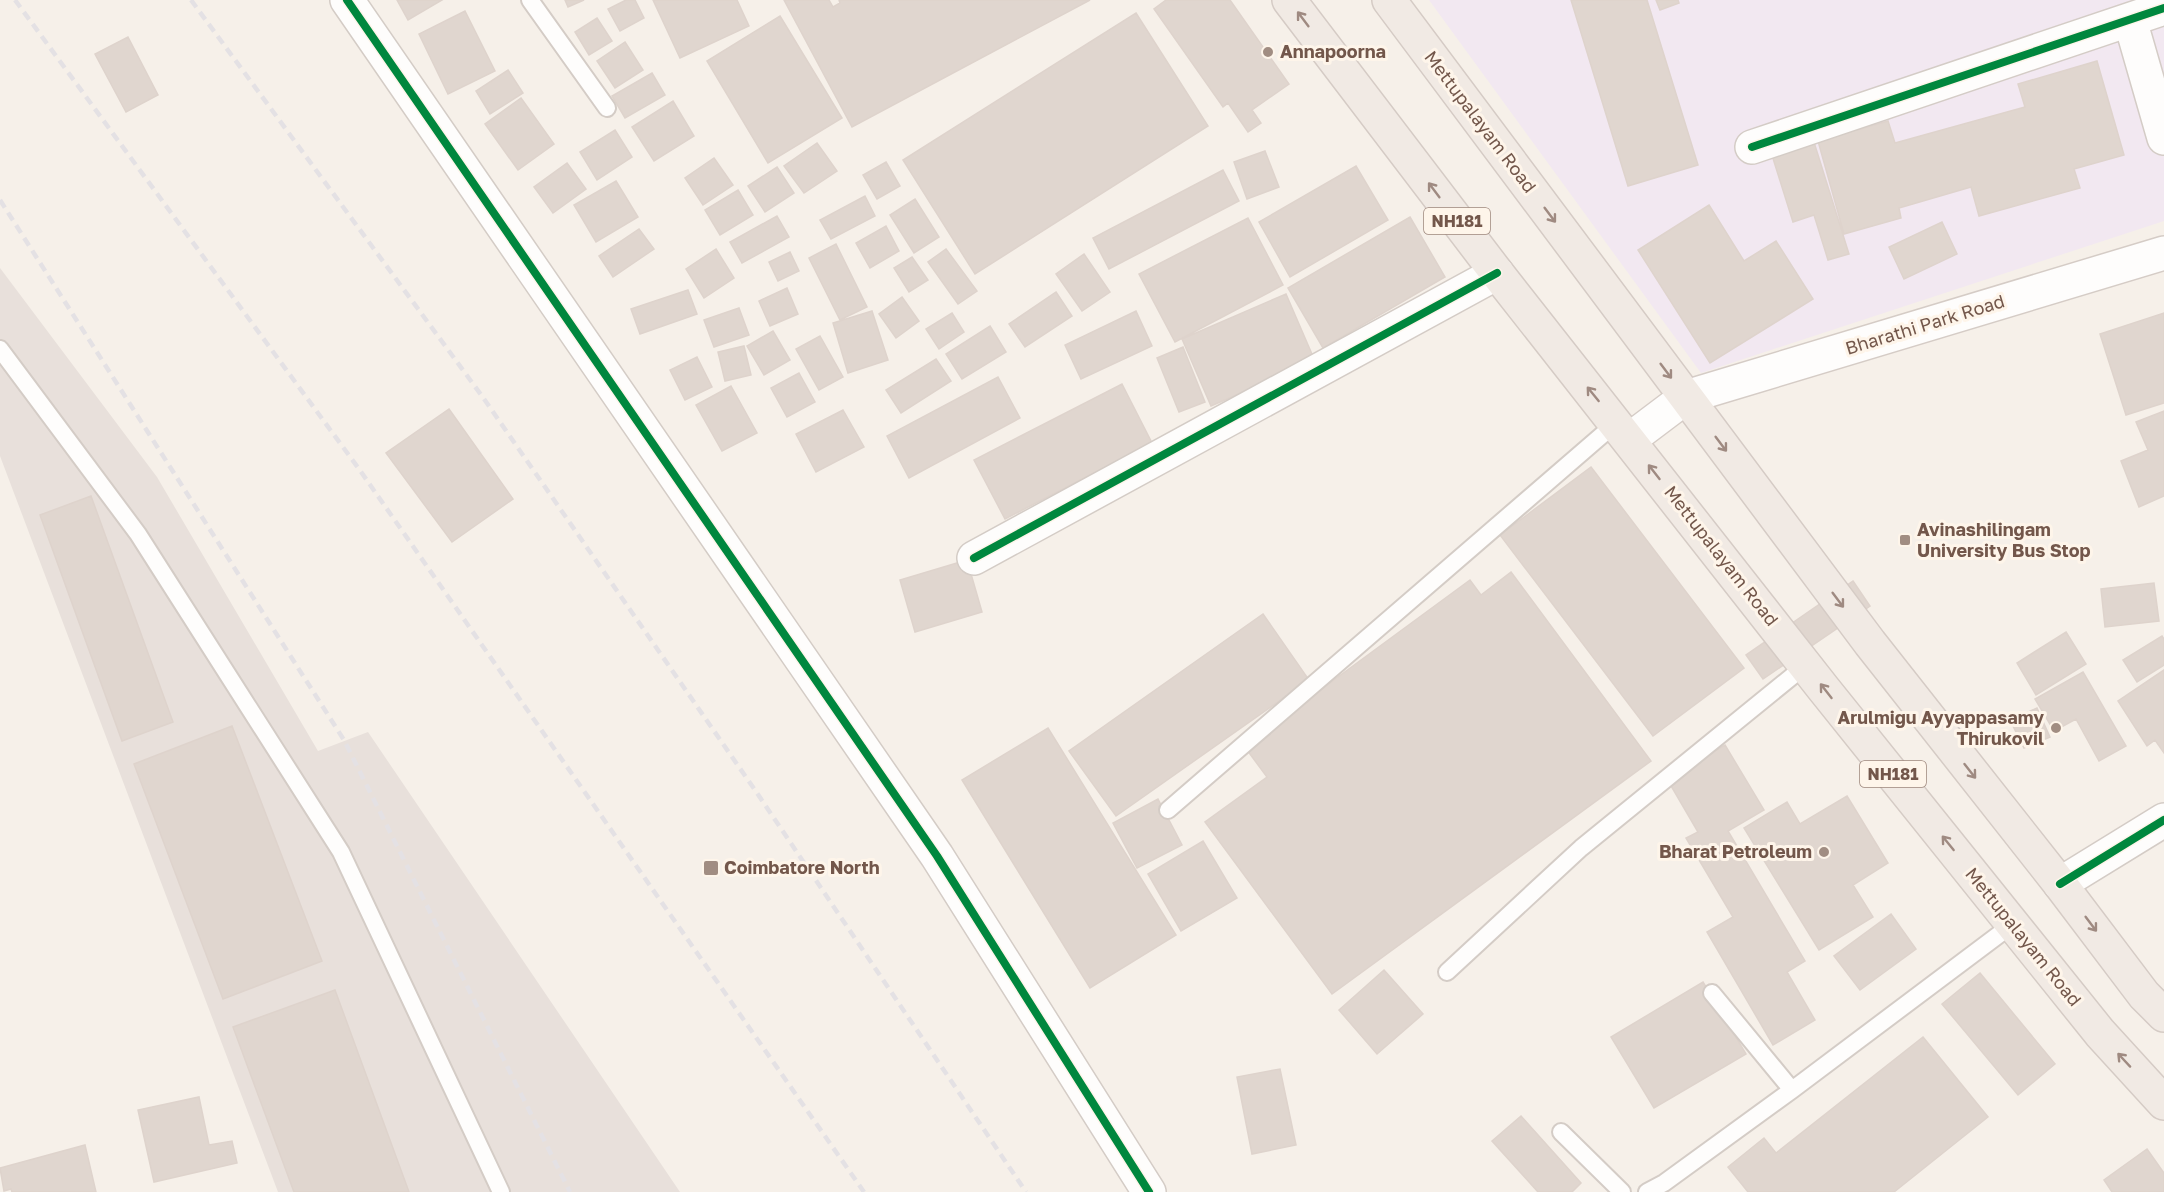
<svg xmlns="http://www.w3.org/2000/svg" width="2164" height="1192" font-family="'Golos Text',sans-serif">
<rect width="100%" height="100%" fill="#f6f0e9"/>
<!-- industrial -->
<path fill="#e8e0db" d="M0,268L157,477L318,751L368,732L680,1192H278L0,456Z"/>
<!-- education -->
<path fill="#f2e8f1" d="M1429,0H2164V221L1701,373Z"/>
<!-- building -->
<path fill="#e0d6cf" stroke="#ded3cc" stroke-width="1.5" d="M397,0H442L408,20Z
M565,0H584L568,7Z
M626,0H635L644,18L620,31L608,9Z
M653,0H737L749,26L680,58Z
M784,0H829L833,7L840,3L839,0H1090L852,127Z
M1166,0H1230L1289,84L1252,110L1261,123L1248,132L1228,103L1223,107L1154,9Z
M1571,0H1647L1698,165L1628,186Z
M1656,0H1678L1679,3L1660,10Z
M465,11L495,71L448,94L419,34Z
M1136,13L1208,126L975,274L903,160Z
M780,16L842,118L768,163L707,61Z
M597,18L612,41L589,55L575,32Z
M128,37L158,95L126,112L95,54Z
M625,42L643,70L615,88L597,61Z
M2097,61L2124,155L2074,169L2080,188L1979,216L1971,187L1899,208L1901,218L1844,234L1818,141L1888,121L1895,143L2025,107L2018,84Z
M508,70L523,93L490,114L476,91Z
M652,73L665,95L625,118L612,96Z
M521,98L554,144L518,170L485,124Z
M673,101L694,136L654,161L632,127Z
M615,130L632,157L597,180L580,152Z
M1813,139L1849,254L1828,260L1814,215L1793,222L1771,152Z
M817,143L837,171L804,193L784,166Z
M1265,151L1279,187L1247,199L1234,162Z
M714,158L733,185L703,205L685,178Z
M886,162L900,186L877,199L863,175Z
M567,163L586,189L553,213L534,187Z
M1356,166L1388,220L1290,277L1259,222Z
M777,167L794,193L765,212L748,186Z
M1223,170L1239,201L1109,269L1093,238Z
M616,181L638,217L596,242L574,205Z
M738,190L753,215L720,235L705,210Z
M865,196L875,216L831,239L820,220Z
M915,199L939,237L914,253L890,215Z
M1709,205L1744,261L1776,241L1813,299L1710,363L1638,250Z
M777,216L789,237L742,263L730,242Z
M1410,217L1445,277L1323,348L1288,288Z
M1248,218L1283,285L1175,342L1139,274Z
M1942,222L1957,254L1904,279L1889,247Z
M886,226L899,251L870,268L856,243Z
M639,229L654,249L613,277L599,256Z
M836,244L867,307L840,320L809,258Z
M716,249L734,278L704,298L686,269Z
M946,249L977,291L958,304L928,262Z
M790,252L799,271L778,281L769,262Z
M1084,254L1110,292L1082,311L1056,274Z
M912,257L928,280L909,292L894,268Z
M787,288L798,314L770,326L759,301Z
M688,290L697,314L640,334L631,309Z
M1056,292L1072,316L1025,347L1009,324Z
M1286,294L1315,361L1211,406L1182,339Z
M902,297L919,321L896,338L879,314Z
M739,308L749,335L714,347L704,320Z
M872,311L888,360L848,373L833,323Z
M1136,311L1152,346L1081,379L1065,345Z
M952,313L964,332L939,349L926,329Z
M2164,313V403L2126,415L2100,334Z
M990,326L1006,352L962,379L946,354Z
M773,331L790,360L764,375L747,346Z
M820,336L843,377L819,390L796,349Z
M744,346L751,375L725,381L718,352Z
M1183,347L1205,402L1179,412L1157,358Z
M697,357L712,387L685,400L670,370Z
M936,359L951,381L901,413L886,390Z
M799,373L815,402L787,417L771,388Z
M998,377L1020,418L909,478L887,436Z
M1122,384L1152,443L1005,519L974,460Z
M731,386L757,433L722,451L696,405Z
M449,409L513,499L452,542L386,453Z
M843,410L864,447L816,472L796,434Z
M2164,411V496L2139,507L2121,461L2148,450L2136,422Z
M1591,467L1744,668L1653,736L1500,535Z
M91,496L173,722L122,741L40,515Z
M967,560L982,612L915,632L900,580Z
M1511,572L1651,761L1332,994L1205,822L1267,777L1244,746L1470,580L1481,595Z
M1853,581L1870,606L1763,679L1746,655Z
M2154,583L2159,621L2105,627L2101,589Z
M1263,614L1309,680L1116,816L1069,751Z
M2066,632L2086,664L2036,695L2017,663Z
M2162,636L2164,639V665L2137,682L2123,660Z
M2164,670V753L2155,740L2147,746L2118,701Z
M2083,672L2126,746L2099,761L2076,719L2054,731L2035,699Z
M2037,708L2050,737L2024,748L2010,720Z
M232,726L322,961L223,999L134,764Z
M1048,728L1176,935L1090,988L962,780Z
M1725,745L1764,810L1728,831L1805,961L1787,972L1815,1020L1773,1045L1707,932L1733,917L1686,838L1698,832L1667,779Z
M1847,796L1888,863L1853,885L1873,917L1819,950L1744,828L1787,802L1800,824Z
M1158,799L1182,845L1137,868L1113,823Z
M1203,841L1237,898L1181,931L1148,874Z
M1891,914L1916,949L1860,990L1834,956Z
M1384,970L1423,1014L1377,1054L1339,1010Z
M1980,973L2055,1064L2018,1095L1942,1004Z
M1703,982L1746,1054L1654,1108L1611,1037Z
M335,990L409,1192H294L233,1027Z
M1923,1037L1988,1117L1894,1192H1748L1728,1167L1764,1138L1776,1153Z
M1280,1069L1296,1145L1252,1154L1237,1077Z
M199,1097L209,1145L232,1141L237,1163L154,1182L138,1110Z
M1521,1116L1581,1183L1572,1192H1538L1492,1141Z
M85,1145L96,1192H12L11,1189L4,1191L0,1168Z
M2147,1149L2164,1173V1192H2112L2104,1180Z"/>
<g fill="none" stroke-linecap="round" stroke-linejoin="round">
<defs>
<path id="service" d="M530,0L607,108
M0,349L138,534L341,852L501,1192
M1168,810L1616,423
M1447,972L1581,848L1806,665
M1712,993L1792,1090
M1561,1132L1622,1192
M1647,1192L1664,1183L1792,1090L2013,924"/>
<path id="minor" d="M347,0L937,856L1149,1192
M2130,20L2164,138
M1752,147L2164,8
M974,558L1497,273
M2060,884L2164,820"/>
<path id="secondary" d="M1629,440L1686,397L2164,253"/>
<path id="trunk" d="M1289,0L1497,273L1823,688L2100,1033L2164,1103
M1389,0L1870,643L2060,884L2144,995L2164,1015"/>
</defs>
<!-- service casing -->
<use href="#service" stroke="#d4ccc6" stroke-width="20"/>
<!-- minor casing -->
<use href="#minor" stroke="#d4ccc6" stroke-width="36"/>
<!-- secondary casing -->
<use href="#secondary" stroke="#d5ccc6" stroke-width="36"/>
<!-- trunk casing -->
<use href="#trunk" stroke="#d5cbc5" stroke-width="36"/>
<!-- service -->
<use href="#service" stroke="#fefdfc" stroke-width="16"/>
<!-- minor -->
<use href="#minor" stroke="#fefdfc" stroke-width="33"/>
<!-- secondary -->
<use href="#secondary" stroke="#fefdfc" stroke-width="33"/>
<!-- trunk -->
<use href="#trunk" stroke="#f1eae4" stroke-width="33"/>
<!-- rail -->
<path stroke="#e4e1e4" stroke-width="4.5" stroke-dasharray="9 6" stroke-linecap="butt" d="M15,0L359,469L864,1192
M191,0L482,396L757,793L1026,1192
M0,200L344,740L570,1192"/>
<defs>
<path id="cycleway" d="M347,0L937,856L1149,1192
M1752,147L2164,8
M974,558L1497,273
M2060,884L2164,820"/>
</defs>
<!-- cycleway casing -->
<use href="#cycleway" stroke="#fef5ea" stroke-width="11"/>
<!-- cycleway -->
<use href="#cycleway" stroke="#00873e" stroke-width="8"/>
</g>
<!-- one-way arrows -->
<defs><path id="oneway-shaft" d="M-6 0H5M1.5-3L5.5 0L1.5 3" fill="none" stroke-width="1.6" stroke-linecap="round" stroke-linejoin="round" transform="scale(1.5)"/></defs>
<g stroke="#9f8a81">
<use href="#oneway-shaft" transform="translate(1303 19) rotate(-127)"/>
<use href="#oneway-shaft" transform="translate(1434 190) rotate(-127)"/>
<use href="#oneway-shaft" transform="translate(1550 215) rotate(53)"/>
<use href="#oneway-shaft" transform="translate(1666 371) rotate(53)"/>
<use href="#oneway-shaft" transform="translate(1593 394) rotate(-129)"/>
<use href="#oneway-shaft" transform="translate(1721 444) rotate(53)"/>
<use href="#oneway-shaft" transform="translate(1654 472) rotate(-128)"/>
<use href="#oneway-shaft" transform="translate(1838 600) rotate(53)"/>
<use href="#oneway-shaft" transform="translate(1826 691) rotate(-128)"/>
<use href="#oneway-shaft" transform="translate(1970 771) rotate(52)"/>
<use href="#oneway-shaft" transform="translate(1948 843) rotate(-129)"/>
<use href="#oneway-shaft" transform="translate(2091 924) rotate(53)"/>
<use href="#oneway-shaft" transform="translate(2124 1060) rotate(-133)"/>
</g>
<!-- markers -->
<g fill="#a18d82" stroke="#fef5ea" stroke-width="2">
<circle cx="1268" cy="52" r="6"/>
<rect x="1899" y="534" width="12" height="12" rx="3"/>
<circle cx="2056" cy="728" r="6"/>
<circle cx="1824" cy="852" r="6"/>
<rect x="703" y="860" width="16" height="16" rx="3"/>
</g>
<g text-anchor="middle" stroke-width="6" stroke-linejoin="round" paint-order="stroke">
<!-- shield labels -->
<g fill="#fef5ea" stroke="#9d867b" stroke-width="1.5">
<rect x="1424" y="208" width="66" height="26" rx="4.5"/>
<rect x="1860" y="761" width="66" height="26" rx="4.5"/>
</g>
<g font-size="16" font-weight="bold" fill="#73574b">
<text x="1457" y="227">NH181</text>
<text x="1893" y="780">NH181</text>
</g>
<!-- poi labels -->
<g font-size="18" font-weight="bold" fill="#73574b" stroke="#fef5ea" text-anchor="start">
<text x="1280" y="58">Annapoorna</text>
<text x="1917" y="536">Avinashilingam<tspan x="1917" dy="21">University Bus Stop</tspan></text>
<text x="2044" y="724" text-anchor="end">Arulmigu Ayyappasamy<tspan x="2044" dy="21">Thirukovil</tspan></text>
<text x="1812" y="858" text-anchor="end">Bharat Petroleum</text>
<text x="724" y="874">Coimbatore North</text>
</g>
<!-- street labels -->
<g font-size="18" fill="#73574b" stroke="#fef5ea">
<text transform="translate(1480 122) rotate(53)" y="6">Mettupalayam Road</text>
<text transform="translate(1925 325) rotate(-17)" y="6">Bharathi Park Road</text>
<text transform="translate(1721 556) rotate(52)" y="6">Mettupalayam Road</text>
<text transform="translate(2023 937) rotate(51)" y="6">Mettupalayam Road</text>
</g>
</g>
</svg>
